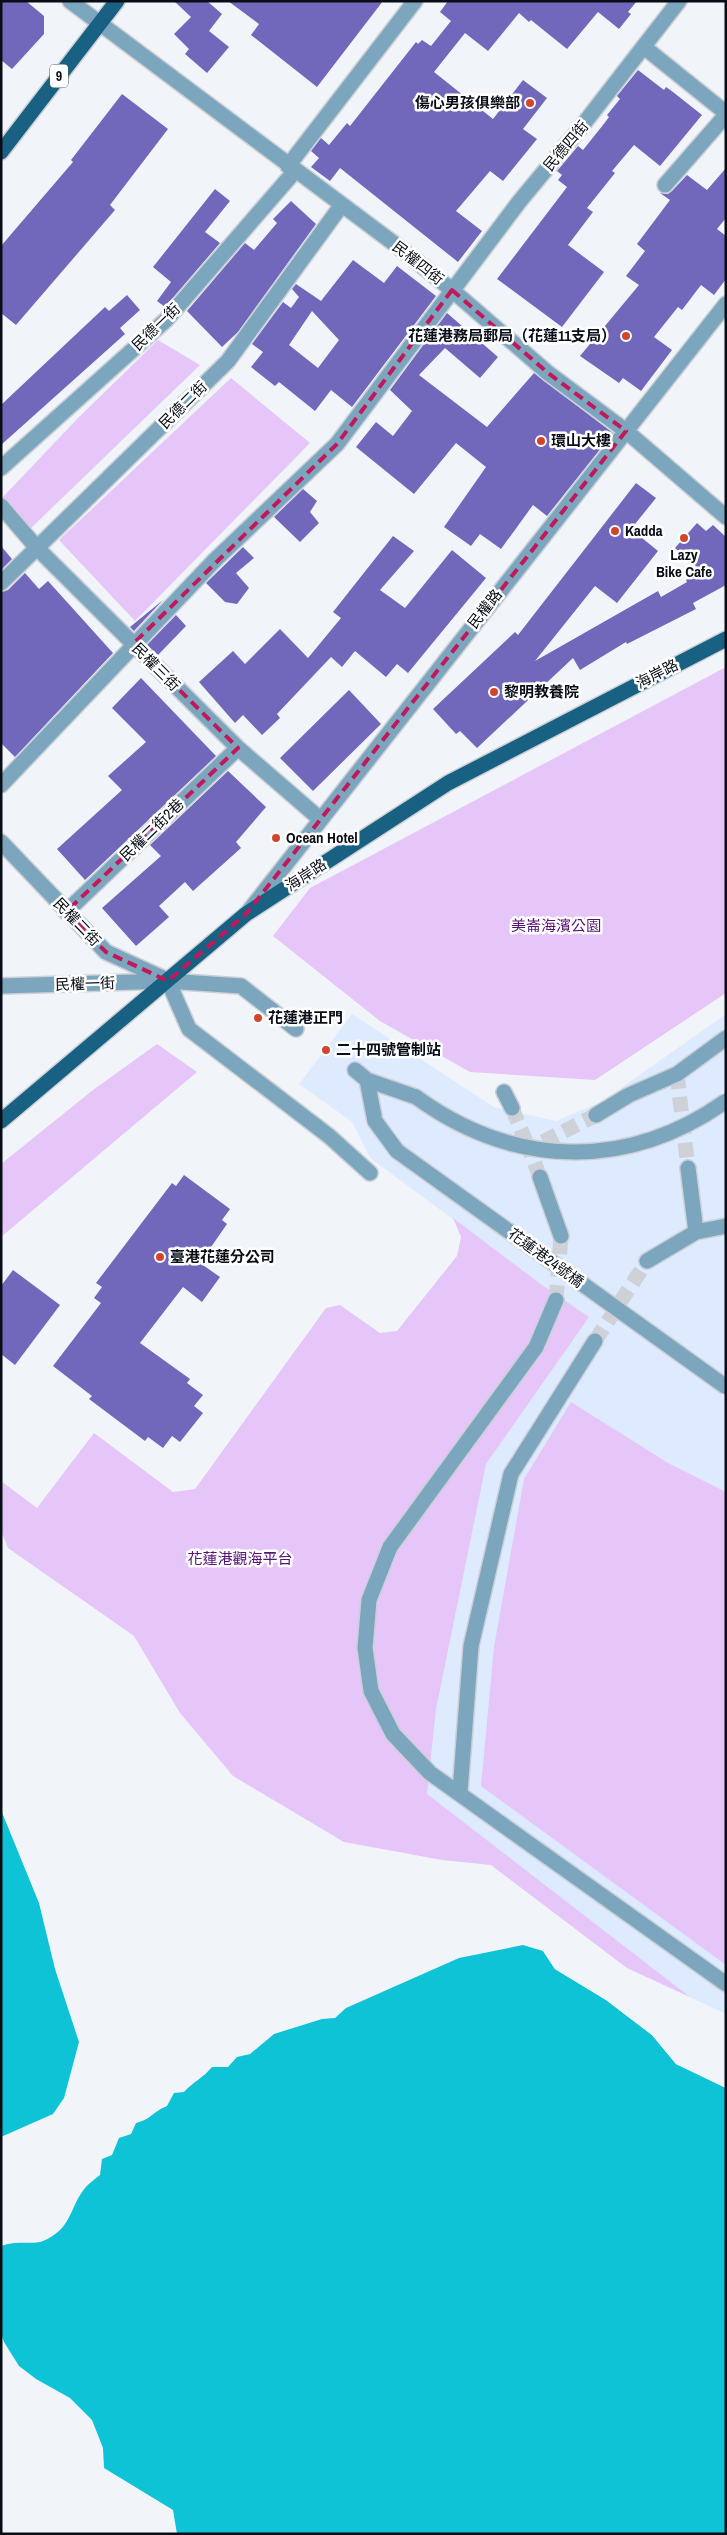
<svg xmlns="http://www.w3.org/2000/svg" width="727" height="2535" font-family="'Archivo Narrow','Noto Sans TC',sans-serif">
<rect width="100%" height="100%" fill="#f1f5fa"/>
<!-- built -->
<path fill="#deebff" d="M352,1014L494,1107L556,1121L601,1102L726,1014V2014L627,1968L258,1677L542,1285L370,1158L352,1122L299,1084Z"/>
<!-- green -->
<path fill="#e6c5f9" d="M158,340L200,365L28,531L1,499L78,418Z
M231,378L310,443L135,621L59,540Z
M726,667V993L595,1080L470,1072L380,1021L273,936L310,888Z
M157,1044L197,1072L1,1237V1164L93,1090Z
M453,1218L542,1285L589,1317L486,1464L436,1709L427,1794L690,1997L627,1968L491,1865L442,1860L344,1842L233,1776L180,1713L134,1636L8,1548L1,1531V1481L37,1508L94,1433L173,1492L195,1489L326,1308L340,1305L380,1333L397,1331L457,1256L461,1237Z
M571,1402L668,1463L726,1492V1965L481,1786L494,1647L524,1479Z"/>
<!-- water -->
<path fill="#0ec3d5" d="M1,1810L39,1903L55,1969L79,2042L64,2098L53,2114L1,2137Z
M523,1945L543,1951L555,1969L606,2000L652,2035L676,2064L726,2088V2534H177L173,2510L104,2468L103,2448L92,2420L70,2398L36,2379L19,2366L4,2342L1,2333V2246C16,2240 34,2245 43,2241C72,2229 69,2208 85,2188C89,2183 95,2179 100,2175L102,2159L112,2155L119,2138L131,2134L136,2123C152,2119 152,2112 167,2106L174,2093L184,2092C193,2082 203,2078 212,2067H228L237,2057L250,2054L274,2034L322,2019L335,2018L346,2008L459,1958Z"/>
<!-- pier -->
<path fill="#f1f5fa" d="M541,1948L545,1950L556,1967L607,1998L653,2033L678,2062L721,2082L726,2085V2088L676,2064L652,2035L606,2000L555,1969Z"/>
<!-- building -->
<path fill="#7168bc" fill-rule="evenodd" d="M1,1H26L44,16V34L12,69L1,60Z
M174,1H207L222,14L209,31L229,47L207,73L185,54L189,49L174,34L191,17Z
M228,1H383L317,87L251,35L259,24Z
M448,1H637L628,12L631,14L619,29L598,12L567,49L531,20L529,22L519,13L488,51L465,33L434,72L493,119L523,80L547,98L523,129L537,139L503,181L490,171L456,211L482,231L458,262L340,168L330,181L311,167L319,158L311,151L321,138L329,145L347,123L350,126L416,42L418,44L422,40L431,46L451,21L440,12Z
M638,70L664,90L666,87L673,92L702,115L660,166L634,145L612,171L615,173L587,208L593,212L568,245L604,272L562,327L497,279L567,187L558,180L562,175L557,171L578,146L583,150L603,125L609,117L607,115L620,99L617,96Z
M122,94L168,129L110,205L115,210L16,325L1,313V246L73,162L71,160Z
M726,168V218L717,229L726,236V279L714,295L701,285L682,310L678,307L654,337L672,350L641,391L623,378L619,383L580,356L639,285L626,276L645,251L637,244L670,200L660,193L668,194L672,191L687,175L707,190Z
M215,189L230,201L205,232L220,243L165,307L157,301L171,282L153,267Z
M291,201L316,224L238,332L222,347L187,311L245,243L254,250L277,223L273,219Z
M353,260L384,283L397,266L436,296L352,407L331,390L315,411L279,382L275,386L251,367L263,352L252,344L283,302L291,308L299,297L292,289L296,284L321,301ZM312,311L339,340L318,368L289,345Z
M127,295L140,310L120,328L125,334L1,445V405L105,307L109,311Z
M447,313L498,357L480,378L445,348L419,375L487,427L534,373L613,433L547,516L533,505L501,549L480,534L471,546L444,527L486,467L456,443L414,494L356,447L376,422L393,436L412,411L390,390Z
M636,483L656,498L631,529L658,551L617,603L595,586L535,661L658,591L661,597L687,582L686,580L690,578L687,573L697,567L675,548L697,523L706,531L713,525L726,537V585L693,603L696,609L627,644L626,642L580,670L573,658L477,748L460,731L456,734L433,709L515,632L518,635Z
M303,489L317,501L310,512L319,523L300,542L274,517Z
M393,536L414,551L380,590L405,608L452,550L486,578L408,673L397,664L386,677L355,651L342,667L331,657L277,714L280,718L262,735L243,715L235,723L199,682L233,651L245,664L280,629L308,658L341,618L333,612Z
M1,546L12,559L1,570Z
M243,547L254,558L236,573L249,588L237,604L225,602L206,583Z
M25,573L39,589L48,581L113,653L15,757L1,743V592L8,590Z
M163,600L134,631L130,627Z
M176,615L186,626L158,655L147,645Z
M141,678L216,756L85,880L57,849L122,790L108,776L146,742L112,708Z
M349,690L381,724L313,791L280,758Z
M228,771L266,807L236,842L241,848L193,891L185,882L159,906L169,917L136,946L102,908L161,856L150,845Z
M184,1175L230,1209L222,1220L227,1224L200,1263L220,1277L202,1302L183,1287L140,1343L190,1379L187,1383L203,1395L194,1406L203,1413L180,1442L172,1436L163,1448L148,1437L145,1441L89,1399L92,1396L53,1366L101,1303L94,1298L102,1287L96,1283L172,1183L176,1186Z
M13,1270L60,1305L15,1365L1,1354V1286Z"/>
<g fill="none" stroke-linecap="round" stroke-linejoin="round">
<!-- minor-tunnel -->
<path stroke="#ced2d8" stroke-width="15" stroke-dasharray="15 8" stroke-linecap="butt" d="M677,1074L688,1168
M512,1108L529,1149
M540,1177L529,1149L596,1115
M556,1300L561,1236
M595,1341L647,1261"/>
<defs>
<path id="minor" d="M70,1L396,245L452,290L548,373L626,431L726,517
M644,47L726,113
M288,166L415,1
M665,185L726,115
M1,468L166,320L295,171
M1,506L37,548L238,748L320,819
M1,583L228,361L341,206
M1,785L215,560L337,444L519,202L582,126L679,1
M1,842L106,952L165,979
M249,911L726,304
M66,912L238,748
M168,981L189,1029L329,1136L370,1173
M1,986L168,981L241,986L296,1029
M355,1070L367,1080
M504,1092L512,1108
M596,1115L629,1095L677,1074L726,1038
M375,1121L367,1080L416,1097
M688,1168L696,1232
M540,1177L561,1236
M647,1261L696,1232L726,1226
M556,1300L536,1347L390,1547L369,1600L365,1648L371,1691L393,1734L430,1773L726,1984
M460,1792L471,1646L511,1474L595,1341"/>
<path id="major" d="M1,152L117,1
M1,1121L246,914L448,783L726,639"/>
</defs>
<!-- minor casing -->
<use href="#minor" stroke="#ccd0d6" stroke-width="18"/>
<!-- major casing -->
<use href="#major" stroke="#ccd0d6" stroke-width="18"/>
<!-- minor -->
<use href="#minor" stroke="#7ca6bd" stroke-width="15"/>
<!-- major -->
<use href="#major" stroke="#196182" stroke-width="15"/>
<defs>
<path id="minor-bridge" d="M416,1097C514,1168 627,1171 726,1101
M375,1121L397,1151L726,1387"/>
</defs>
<!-- minor-bridge casing -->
<use href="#minor-bridge" stroke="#ccd0d6" stroke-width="18" stroke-linecap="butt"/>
<!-- minor-bridge -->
<use href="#minor-bridge" stroke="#7ca6bd" stroke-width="15"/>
</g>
<!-- marked area -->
<path fill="none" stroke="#c2185b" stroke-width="4" stroke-dasharray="10 6" stroke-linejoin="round" d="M452,290L548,373L626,431L246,914L168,981L106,952L66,912L238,748L133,644L337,444Z"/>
<!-- markers -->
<g fill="#d1462b" stroke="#fff" stroke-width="2">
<circle cx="530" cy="103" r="5"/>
<circle cx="626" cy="336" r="5"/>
<circle cx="541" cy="441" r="5"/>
<circle cx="615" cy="531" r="5"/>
<circle cx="684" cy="538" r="5"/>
<circle cx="494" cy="692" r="5"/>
<circle cx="276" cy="838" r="5"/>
<circle cx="258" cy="1018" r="5"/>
<circle cx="326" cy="1050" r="5"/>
<circle cx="160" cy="1257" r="5"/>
</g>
<g text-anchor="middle" stroke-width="5" stroke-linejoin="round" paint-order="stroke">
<!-- shield labels -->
<rect fill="#fff" stroke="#52565c" stroke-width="1" x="50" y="64.5" width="18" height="23" rx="4"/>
<g font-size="14" font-weight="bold" fill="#080d16">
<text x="59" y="81">9</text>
</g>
<!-- poi labels -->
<g font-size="15" font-weight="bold" fill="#080d16" stroke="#fff" text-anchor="start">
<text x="520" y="108" text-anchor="end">傷心男孩俱樂部</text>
<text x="616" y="341" text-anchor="end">花蓮港務局郵局（花蓮11支局）</text>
<text x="551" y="446">環山大樓</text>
<text x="625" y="536">Kadda</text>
<text x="684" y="560" text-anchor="middle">Lazy<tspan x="684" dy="17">Bike Cafe</tspan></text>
<text x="504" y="697">黎明教養院</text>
<text x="286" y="843">Ocean Hotel</text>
<text x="268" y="1023">花蓮港正門</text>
<text x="336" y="1055">二十四號管制站</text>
<text x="170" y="1262">臺港花蓮分公司</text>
</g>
<!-- street labels -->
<g font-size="15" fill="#080d16" stroke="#fff">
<text transform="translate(566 146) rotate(-50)" y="5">民德四街</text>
<text transform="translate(418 263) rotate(38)" y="5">民權四街</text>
<text transform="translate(156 327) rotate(-44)" y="5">民德一街</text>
<text transform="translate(183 405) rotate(-45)" y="5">民德二街</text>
<text transform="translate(485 609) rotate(-52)" y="5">民權路</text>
<text transform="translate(156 667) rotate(45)" y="5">民權三街</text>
<text transform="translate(657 674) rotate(-27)" y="5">海岸路</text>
<text transform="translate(152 830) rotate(-44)" y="5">民權二街2巷</text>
<text transform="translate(306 875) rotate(-33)" y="5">海岸路</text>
<text transform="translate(77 922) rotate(46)" y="5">民權二街</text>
<text transform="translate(85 984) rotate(-2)" y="5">民權一街</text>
<text transform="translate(546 1258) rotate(36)" y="5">花蓮港24號橋</text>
</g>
<!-- park labels -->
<g font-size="15" fill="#571374" stroke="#fff">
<text x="556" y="931">美崙海濱公園</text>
<text x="240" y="1564">花蓮港觀海平台</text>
</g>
</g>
<!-- border -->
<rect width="727" height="2535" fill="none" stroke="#080d16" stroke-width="5"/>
</svg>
